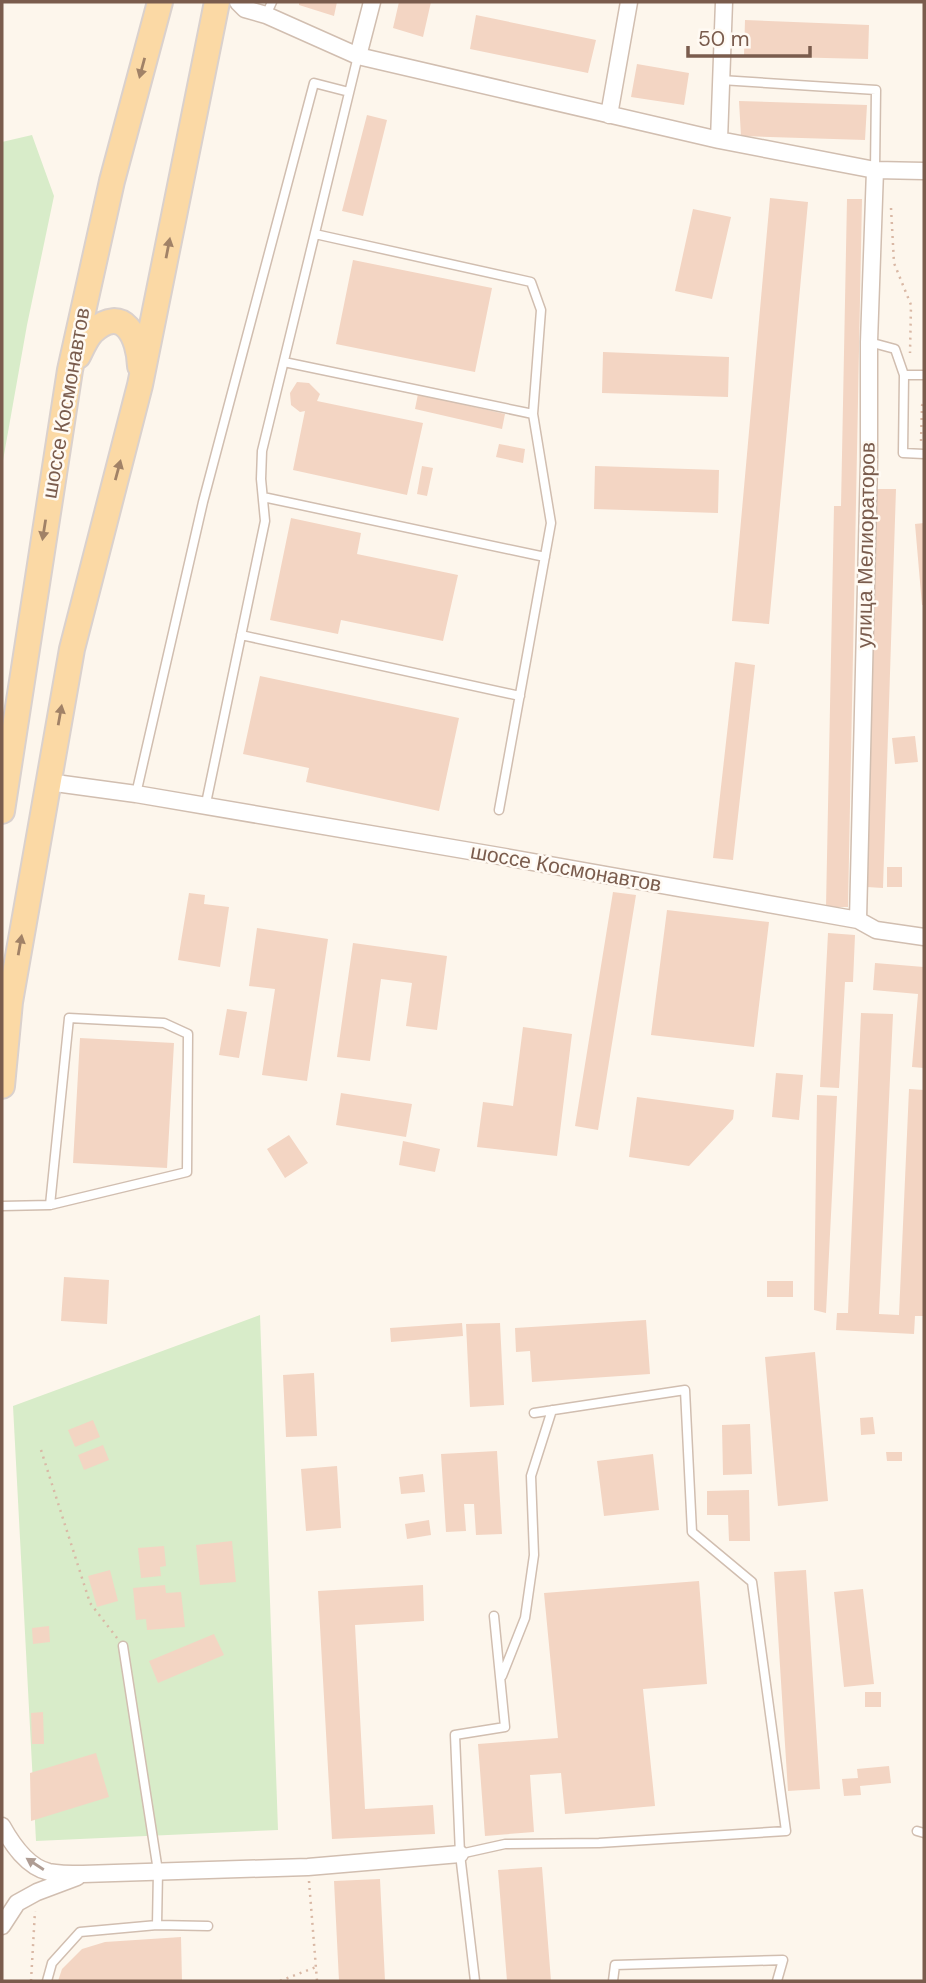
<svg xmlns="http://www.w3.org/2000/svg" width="926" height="1983" font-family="'DM Sans',sans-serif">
<rect width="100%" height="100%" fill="#fdf6ec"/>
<!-- green -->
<path fill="#d8ecc9" d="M32,135L54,196L27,325L2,466V142Z
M260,1315L278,1830L36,1841L13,1406Z"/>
<!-- building -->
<path fill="#f3d5c3" d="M299,2H337L334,16L299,5Z
M399,2H431L423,37L393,28Z
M476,15L596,40L588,73L470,49Z
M745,20L869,25L868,59L744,56Z
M637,64L689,73L684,105L631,97Z
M739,101L867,105L865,140L741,136Z
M367,115L387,120L363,216L342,211Z
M770,198L808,202L769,624L732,621Z
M847,199H862L848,907H826L834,506H841Z
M693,209L731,217L712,299L675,291Z
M353,260L492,288L475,372L336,344Z
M603,352L729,357L728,397L602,393Z
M297,382L309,383L320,394L317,401L423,423L407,495L293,470L305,411L300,412L291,405L290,393Z
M418,394L505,414L502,429L415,409Z
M499,444L525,449L523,463L496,457Z
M422,466L433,468L427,496L417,494Z
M595,466L719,470L718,513L594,509Z
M876,489H896L883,888L867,887Z
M291,518L361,533L357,554L458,575L443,641L341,620L338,634L270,620Z
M924,523V605H922L915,524Z
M735,662L755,665L733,860L713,858Z
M260,676L459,718L439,811L306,782L309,768L243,754Z
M915,736L918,762L895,764L892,738Z
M887,867H902V887H887Z
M613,892L636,895L598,1130L575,1126Z
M189,893L205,895L204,904L229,907L220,967L178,960Z
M667,910L769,922L754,1047L651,1035Z
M257,928L328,939L307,1081L262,1075L275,989L249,986Z
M828,933L855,935L853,982H845L839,1088L820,1087Z
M353,943L447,956L437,1030L406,1026L412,983L381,979L370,1061L337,1057Z
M875,963L924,967V1068L912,1067L918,994L873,990Z
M227,1009L247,1012L239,1058L219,1055Z
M861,1013L893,1014L879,1314L899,1315L909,1089L924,1090V1316H915L914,1334L836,1330L837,1313H848Z
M523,1027L572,1034L557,1156L477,1147L483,1102L513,1106Z
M80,1038L174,1043L167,1168L73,1163Z
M776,1073L803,1075L799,1120L772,1117Z
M341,1093L412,1104L406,1137L336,1125Z
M817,1095L837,1096L826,1313L814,1310Z
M637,1097L734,1110L733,1119L689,1166L629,1157Z
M289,1135L308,1163L285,1178L267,1149Z
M403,1141L440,1149L435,1172L399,1165Z
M64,1277L109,1280L107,1324L61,1321Z
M767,1281H793V1297H767Z
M646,1320L650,1374L532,1382L530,1351L516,1352L515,1328Z
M462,1323L463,1336L391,1342L390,1328Z
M500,1323L504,1405L470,1407L466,1324Z
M815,1352L828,1501L778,1506L765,1357Z
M314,1373L317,1436L286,1437L283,1375Z
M873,1417L875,1434L861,1435L860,1418Z
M93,1420L100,1437L75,1447L68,1430Z
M750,1424L752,1474L723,1475L722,1425Z
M103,1445L109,1460L84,1470L78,1455Z
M497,1451L502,1534L476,1535L474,1504H464L466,1531L446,1532L441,1454Z
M886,1452H902V1461H887Z
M653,1454L659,1510L604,1516L597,1461Z
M337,1466L341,1528L306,1531L301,1469Z
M423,1474L425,1492L401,1494L399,1477Z
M749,1490L750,1541H729L728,1515H707V1491Z
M429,1520L431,1535L407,1539L405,1524Z
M232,1541L236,1582L200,1585L196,1545Z
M164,1546L166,1566L160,1567L161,1576L141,1578L138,1548Z
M110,1570L118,1601L97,1607L88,1576Z
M806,1570L820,1789L788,1791L774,1572Z
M699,1581L707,1684L643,1689L655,1806L565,1814L561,1773L530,1775L534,1832L485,1836L478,1744L558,1738L544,1593Z
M165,1585L166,1593L181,1592L185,1627L147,1630L146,1619L136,1620L133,1588Z
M423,1585L424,1621L355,1625L365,1809L433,1805L435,1834L332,1839L318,1591Z
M863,1589L874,1684L844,1687L834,1592Z
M49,1626L50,1642L33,1644L32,1628Z
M214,1634L224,1655L158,1683L149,1661Z
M865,1692H881V1707H865Z
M43,1712L44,1744H32L31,1713Z
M96,1753L109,1797L31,1821L30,1773Z
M889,1766L891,1783L860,1786L861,1795L844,1796L842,1779L858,1778L857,1769Z
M542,1867L551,1981H507L498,1870Z
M380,1879L385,1981H339L334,1881Z
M181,1937L182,1981H58L62,1969L82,1949L105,1942Z"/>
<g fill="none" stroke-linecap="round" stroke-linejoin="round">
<defs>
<path id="service" d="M266,15L272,2
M721,80L876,90L875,170
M315,234L531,282L541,310L533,414L551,523L499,810
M869,342L895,349L904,375
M284,362L533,414
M924,375H904L903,453L924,454
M263,497L545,557
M241,635L520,696
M136,794L203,502L314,83L349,92
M205,808L265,521L261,479L262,451L358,56
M2,1206L50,1205L187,1172L188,1034L164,1023L69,1018L50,1205
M123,1646L158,1871L157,1925
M502,1676L525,1618L534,1555L531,1476L552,1410
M917,1831L924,1833
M460,1854L505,1844L599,1843L786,1831L752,1582L692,1532L685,1390L534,1413
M47,1981L52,1963L80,1932L157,1925L208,1926
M475,1981L460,1854L455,1735L505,1727L494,1616
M613,1981L615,1965L783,1960L777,1981"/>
<path id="minor" d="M238,2L245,9L266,15L358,56L719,140L875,170L924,171
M358,56L372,2
M609,115L629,2
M719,140L724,2
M48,782L136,794L505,857L858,920L876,930L924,937
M858,920L869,461V342L875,170
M2,1826C12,1844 27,1867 49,1872C60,1874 72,1874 83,1874L308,1867L460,1854
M2,1926L17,1903L37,1892L77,1877"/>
<path id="primary" d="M78,356C82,348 86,338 92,332C124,303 139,338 140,366
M2,811L70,370L112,181L160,2
M2,1086L10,1002L72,649L140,385L217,2"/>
</defs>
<!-- service casing -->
<use href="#service" stroke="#d1beb0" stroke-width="11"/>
<!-- minor casing -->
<use href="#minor" stroke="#d1beb0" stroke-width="19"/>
<!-- primary casing -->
<use href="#primary" stroke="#dad1cd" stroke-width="28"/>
<!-- path -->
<path stroke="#d9b8a5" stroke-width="2.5" stroke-dasharray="2 5" stroke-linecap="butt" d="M891,208L894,263L911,305L910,353
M921,441L922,406L924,400
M41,1450L90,1603L117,1638
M309,1881L317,1981
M31,1981L35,1911
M280,1981L316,1967"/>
<!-- service -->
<use href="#service" stroke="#fff" stroke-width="8"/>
<!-- minor -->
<use href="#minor" stroke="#fff" stroke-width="16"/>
<!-- primary -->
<use href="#primary" stroke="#fbd9a5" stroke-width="24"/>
</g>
<!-- one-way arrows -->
<defs><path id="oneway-solid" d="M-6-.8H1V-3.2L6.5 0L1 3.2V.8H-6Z" transform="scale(1.75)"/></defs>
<g fill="#a18267">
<use href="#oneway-solid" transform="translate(142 68) rotate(105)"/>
<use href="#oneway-solid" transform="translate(168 248) rotate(-79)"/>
<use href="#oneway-solid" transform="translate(118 470) rotate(-75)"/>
<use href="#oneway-solid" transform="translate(44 530) rotate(99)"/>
<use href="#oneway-solid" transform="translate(60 715) rotate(-80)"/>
<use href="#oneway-solid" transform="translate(20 945) rotate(-80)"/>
</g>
<use fill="#af9d94" href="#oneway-solid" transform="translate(35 1864) rotate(-147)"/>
<g text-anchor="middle" stroke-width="5" stroke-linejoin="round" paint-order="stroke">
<!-- street labels -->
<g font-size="21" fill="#7a5c4d" stroke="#fffaf3">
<text transform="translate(66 403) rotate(-80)" y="7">шоссе Космонавтов</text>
<text transform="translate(866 545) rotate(-89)" y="7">улица Мелиораторов</text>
<text transform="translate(566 868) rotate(10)" y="7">шоссе Космонавтов</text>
</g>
</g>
<!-- border -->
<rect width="926" height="1983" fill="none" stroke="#7a5c4d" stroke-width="7"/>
<!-- scale -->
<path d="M688 46v10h122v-10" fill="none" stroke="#7a5c4d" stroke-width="3.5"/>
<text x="698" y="46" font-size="21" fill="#7a5c4d" stroke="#fffaf3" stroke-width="5" paint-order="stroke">50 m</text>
</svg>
